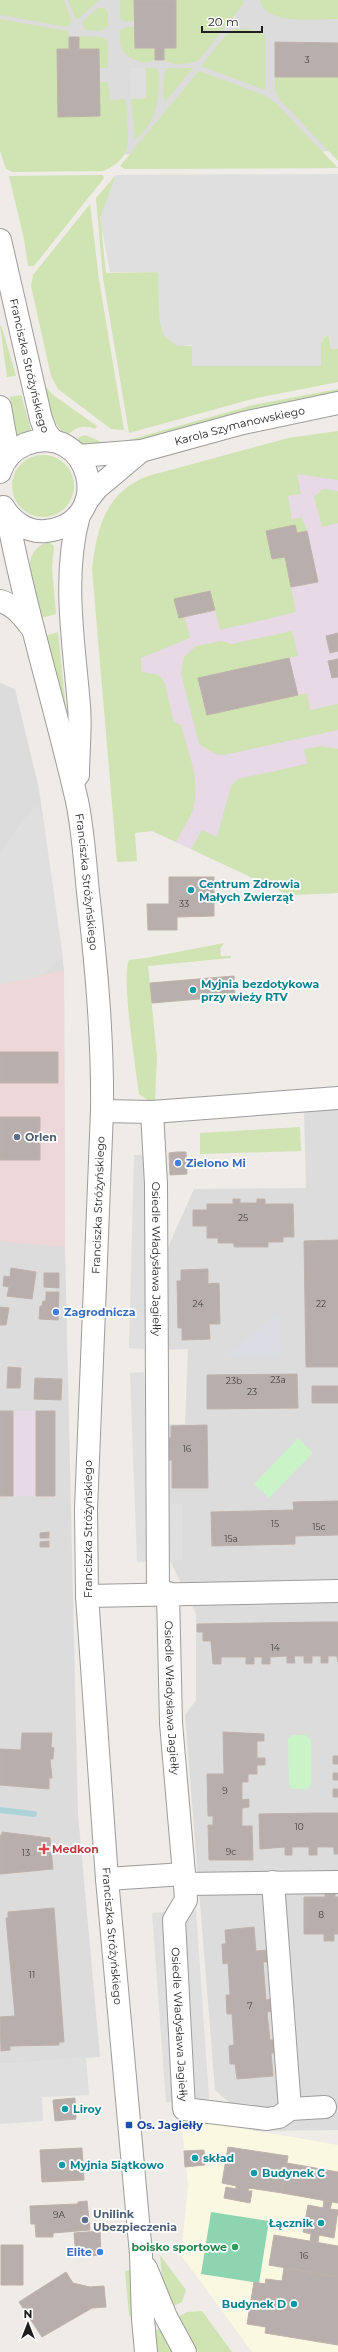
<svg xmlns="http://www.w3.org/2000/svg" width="338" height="2352" font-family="Montserrat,sans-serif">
<rect width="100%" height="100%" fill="#efebe6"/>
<!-- residential -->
<path fill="#dddcdc" d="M0,0H338V151L17,156L0,49Z
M0,683L15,689L39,789L64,970L65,1247L78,1814L100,2057L0,2064Z
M338,1108V2130L253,2131L252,2104H231L215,2090L185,1715L196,1700V1614L143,1505L142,1425L185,1424L188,1349L163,1350L165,1254L194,1189L306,1188L304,1109Z"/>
<!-- commercial -->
<path fill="#edd7d9" d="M64,970L65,1247L4,1242L0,1241V984Z"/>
<!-- industrial -->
<path fill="#e7d9e6" d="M338,457V893L289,895L152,831L137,594L175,495Z
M0,1411H55V1496H0Z"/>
<!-- education -->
<path fill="#fbf8e2" d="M181,2118L338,2145V2352H252L181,2255L188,2185Z"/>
<!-- grass -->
<path fill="#d0e3b2" d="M0,0H64L71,19L70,24L66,27L0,15Z
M68,0H99L78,19L75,18Z
M120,0H134V21L127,22L120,19Z
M176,0H243L244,3L199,60C189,65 173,66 164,60V48H176Z
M260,0H338V19C318,19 264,26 260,0Z
M98,8H105L108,12V26L100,31L85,30L82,22Z
M0,19L68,31L69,49L58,117L100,116V82H108L110,100L125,99C127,106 127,114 127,121C129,147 129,160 103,171L13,172L6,169L0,151Z
M127,27H134L135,48H155V60C145,66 127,59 122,49C119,43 120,36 120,30Z
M235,29H249L265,35V90L201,66L226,35Z
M81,36L101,37L108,41V68H99V49H79V37Z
M146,68H156L159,72C158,100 159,120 135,140L131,99L146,98Z
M168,68H193L165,102L163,98L164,73Z
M199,71L264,95L276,103L338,168L125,169L120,166Z
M275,77H338V161L279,99L275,89Z
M103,175L104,178L34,266H28L24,239L9,176Z
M116,175L103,220L102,236L106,273L164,272C163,300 150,348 192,346V366L321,365C321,355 317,338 329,335L331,349H338V382L252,399L129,433L103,278L96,198Z
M90,204L99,280L124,430L111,429L58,389L51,376L31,286L33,275Z
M0,325L2,328L16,376L7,377Z
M45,386L53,395L97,426L95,429C85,425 77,426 69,434L64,435L49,413L40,387Z
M338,389V392L250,410L130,444L129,440L253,405Z
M21,395L31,430L15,436L10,397Z
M338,431V480L297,474L301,494L288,496L292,520L302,517L307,531L297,533L295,526L285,557L296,612L220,630L215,610L185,617L190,638L141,658L142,672L159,675L165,684L174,722L181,725C188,751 201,782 193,809C189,820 181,832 176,842L152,831L135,833L137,861L117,862L92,569C97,527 106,492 148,476L288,438Z
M85,435L104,443L84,448L77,442L79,437Z
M12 486a31 31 0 1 1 62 0a31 31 0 1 1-62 0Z
M323,489L338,491V523L322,527L314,497Z
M49,542L54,546L52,568L56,614L41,618C35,595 15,551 49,542Z
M292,631L298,656L198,678L207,715L307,693L310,710L338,704V730L224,755L215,754L199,744L181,674L184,657L196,646L221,641L232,644Z
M58,632L66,710L62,711L45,636Z
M322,746L338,749V893L289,895L191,849L202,830L217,837L231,786L238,779L307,764L304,749Z
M224,943L220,949L221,956H231V958L148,966L157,1057L155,1101H149L139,1094C136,1070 121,976 129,960L146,958Z
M300,1127L301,1151L200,1154V1133Z
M160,2255L186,2290L182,2302L171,2307L162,2277Z
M131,2270L135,2319L129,2315L125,2271Z
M202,2311L232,2352H198L176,2318L187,2312Z
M160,2329L177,2352H156L154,2331Z"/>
<!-- park -->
<path fill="#caf3c8" d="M298,1438L313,1453L269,1498L254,1484Z
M291,1735H305L311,1740V1785L307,1789H292L289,1785L288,1739Z"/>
<!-- pitch -->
<path fill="#8dd5b0" d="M211,2212L269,2221L259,2283L201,2274Z"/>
<!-- parking -->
<path fill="#dfdfdf" d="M130,68H146V98L131,99Z
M338,174V349H331L330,335L324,337L321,342V366H192V345L177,346L163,335L159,317L158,272H110L100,218L116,175Z
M35,806L42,810L63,958L40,976L0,984V852Z
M134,1155H148L144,1349L129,1348Z
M144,1372L151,1561L137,1562L130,1373Z
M167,1504H182V1560H168Z
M270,1870H338V1877H270Z
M196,1910L209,2099L166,2102L152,1913Z
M86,2057L89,2095L42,2097L43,2121L0,2124V2064Z"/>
<!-- plaza -->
<path fill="#dbdce4" d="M274,1316H280L281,1356L224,1357Z"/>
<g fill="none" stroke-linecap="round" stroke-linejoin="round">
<!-- stream -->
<path stroke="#acd3d7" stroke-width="6" d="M0,1810L34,1814"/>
</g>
<!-- building -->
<path fill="#b8afac" stroke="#bfb1aa" d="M134,0H176V48H164V60H155V48H135Z
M69,37H79V49H99L100,116L58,117L57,49H69Z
M275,42L338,43V77H275Z
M295,525L297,533L307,531L318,582L291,587L285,557L272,559L266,531Z
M210,591L215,610L179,618L174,599Z
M338,633V651L330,653L326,636Z
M289,658L298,695L207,715L198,678Z
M338,659V677L332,678L328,661Z
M169,877H214V916L177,917V930H148L147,904H169Z
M234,976L235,996L152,1003L150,983Z
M0,1052H58V1083H0Z
M0,1117H40V1160H0Z
M177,1152H186L187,1174L170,1175L169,1153Z
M233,1199H240V1203H257V1199H265V1204H293L294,1237H283V1242H268V1247H234V1243H218V1238H207V1226H193V1210H207V1204H233Z
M338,1240V1367H306L304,1241Z
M11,1268L36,1272L32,1299L7,1296L9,1287L3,1286L4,1276L10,1277Z
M208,1269V1284L219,1283L220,1324H209L210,1339L182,1340V1328H178L177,1281H181V1270Z
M44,1273H59V1288L44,1287Z
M46,1292H59L58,1320L39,1319L40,1306H42L43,1301H46Z
M0,1307L9,1308L6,1325H0Z
M8,1367L21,1368L20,1388H7Z
M297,1374L298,1408L207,1409V1375Z
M35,1378L62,1379L61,1400L34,1399Z
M312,1386H338V1403H312Z
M0,1411H13V1496H0Z
M36,1411H55V1496H36Z
M207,1425L208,1488H172V1460H166V1438H171V1426Z
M338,1501V1535L295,1536V1544L212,1546L211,1512L294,1510L293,1502Z
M49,1532V1538H40V1533Z
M49,1541V1547H40V1542Z
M320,1622H338V1662L337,1656H328V1663H321V1656H312V1663H304V1656H294L295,1663H287V1656L270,1657V1664H262V1657H254V1664H246V1657H221V1664H213L211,1641H203V1632H197V1624Z
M223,1732L264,1734V1741H257V1758H265V1765H257V1774H248V1782H242V1800L249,1799V1807L242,1808V1826H252L253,1860H209L208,1825H213V1816H208L207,1774H224Z
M22,1733H52L51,1747L54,1748L53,1759H50L52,1778H49V1789L0,1785V1749L21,1750Z
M333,1756H338V1764H333Z
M333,1773H338V1780H333Z
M333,1789H338V1797H333Z
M319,1813H338V1854H334V1847H317V1855H309V1847H292V1855H285V1847L260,1849L259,1814Z
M2,1832L50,1838L53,1869L0,1874V1835H2Z
M325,1892H335V1897H338V1934H334V1941H324V1934H304V1897H325Z
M54,1908L64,2042H59V2045L10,2046V2050L1,2051L0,2017L15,2016L6,1918H8V1912Z
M254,1927L256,1951L268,1950L269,1962H263L266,2000L272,1999L273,2011L267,2012L270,2040H275L276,2053H271L273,2076L237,2079L235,2064H230L229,2046L234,2045L232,2014H227L226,1995H230L228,1963L223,1964L222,1944H226L225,1930Z
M75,2098L76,2119L55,2121L53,2100Z
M228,2147L288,2156L282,2193L249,2188L248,2191H252L250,2203L224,2198L226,2187L236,2189V2186L222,2183Z
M82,2148L84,2180L42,2182L40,2150Z
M204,2150L205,2165L185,2167L184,2151Z
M287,2163L338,2172V2203L282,2193Z
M324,2200L332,2202L330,2209L338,2210L334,2238L319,2235L318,2243L310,2241L311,2234L303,2232L308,2205L323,2208Z
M87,2201L90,2230L53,2233V2237H36L35,2224H31L30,2206L78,2204V2202Z
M100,2231L101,2255L76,2257L74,2233Z
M274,2235L338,2246V2277L269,2265Z
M1,2245H23V2285H1Z
M284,2268L338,2277V2345L265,2333L266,2327L247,2324L254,2282L265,2284L266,2279L282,2281Z
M66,2272L73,2283L90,2287L104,2286L106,2307L92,2308L42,2337L19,2302Z"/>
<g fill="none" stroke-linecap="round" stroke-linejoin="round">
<defs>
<g id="minor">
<path id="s1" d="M0,240L41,419L46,432L53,441"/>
<path d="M0,407L7,446V458"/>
<path id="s2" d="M79,456L141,451L243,423L338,403"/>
<path d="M0,472C4,459 14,449 26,444C91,420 117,523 46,531C28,533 12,522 3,507"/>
<path d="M86,502L97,488L141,451"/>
<path id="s3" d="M7,514C25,610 55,705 77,801C83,830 85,862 88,892C96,964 103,1038 102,1111L86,1509L87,1596L107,1879L141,2254L143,2319L146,2352"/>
<path d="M0,601C15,605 23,617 32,628"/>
<path d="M78,775C78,752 81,728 79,706C74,643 62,577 79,515"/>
<path d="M102,1111L152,1112L338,1098"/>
<path id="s4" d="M152,1112L156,1184L158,1593"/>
<path id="s5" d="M168,1593L171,1723L184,1874"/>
<path d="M87,1596L338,1591"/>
<path d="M107,1879L184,1874L185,1884L338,1882"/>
<path id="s6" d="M185,1884L186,1900L174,1920L184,2109L267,2119L279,2117L290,2109L273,1882"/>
<path d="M290,2109L325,2107"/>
<path d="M146,2268L166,2317L185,2352"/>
</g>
</defs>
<!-- minor casing -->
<use href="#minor" stroke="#9c9c9c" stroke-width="24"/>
<!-- minor -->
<use href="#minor" stroke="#fff" stroke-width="22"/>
</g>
<!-- markers -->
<g fill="#0f9aa8" stroke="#fff" stroke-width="1.5">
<circle cx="191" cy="890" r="4"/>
<circle cx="193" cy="990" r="4"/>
<circle cx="65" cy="2109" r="4"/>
<circle cx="195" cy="2158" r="4"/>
<circle cx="62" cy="2165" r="4"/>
<circle cx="254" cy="2173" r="4"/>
<circle cx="321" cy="2223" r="4"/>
<circle cx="294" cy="2304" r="4"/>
</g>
<g fill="#5c6f8a" stroke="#fff" stroke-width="1.5">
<circle cx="17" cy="1137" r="4"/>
<circle cx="85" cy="2220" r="4"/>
</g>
<g fill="#3f7fe0" stroke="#fff" stroke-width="1.5">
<circle cx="178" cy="1163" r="4"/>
<circle cx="56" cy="1312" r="4"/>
<circle cx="100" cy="2252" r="4"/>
</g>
<path fill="#e0444e" stroke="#fff" stroke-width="1.5" d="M42 1843h4v4h4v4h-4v4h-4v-4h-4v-4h4z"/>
<rect fill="#1a4fb4" stroke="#fff" stroke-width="1.5" x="125" y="2121" width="8" height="8" rx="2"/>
<circle fill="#2e9e5b" stroke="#fff" stroke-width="1.5" cx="235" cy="2247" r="4"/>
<g text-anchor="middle" stroke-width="3.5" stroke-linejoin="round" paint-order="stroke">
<!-- number labels -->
<g font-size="9" fill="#454342">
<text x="307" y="63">3</text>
<text x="184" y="907">33</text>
<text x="243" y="1221">25</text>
<text x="198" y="1307">24</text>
<text x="321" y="1307">22</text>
<text x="278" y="1383">23a</text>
<text x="234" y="1384">23b</text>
<text x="252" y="1395">23</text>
<text x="187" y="1452">16</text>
<text x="275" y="1527">15</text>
<text x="319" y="1530">15c</text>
<text x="231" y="1542">15a</text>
<text x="275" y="1651">14</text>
<text x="225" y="1794">9</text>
<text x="299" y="1830">10</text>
<text x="231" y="1855">9c</text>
<text x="26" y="1856">13</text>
<text x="321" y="1918">8</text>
<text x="32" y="1978">11</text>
<text x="250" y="2009">7</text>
<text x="59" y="2218">9A</text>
<text x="304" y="2259">16</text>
</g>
<!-- street labels -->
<g font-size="11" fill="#1f1f1f" stroke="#fff">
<text dy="4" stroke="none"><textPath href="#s1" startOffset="129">Franciszka Stróżyńskiego</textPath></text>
<text dy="4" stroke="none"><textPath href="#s2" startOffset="164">Karola Szymanowskiego</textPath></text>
<text dy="4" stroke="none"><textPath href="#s3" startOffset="377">Franciszka Stróżyńskiego</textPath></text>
<text transform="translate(98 1205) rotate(-88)" y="4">Franciszka Stróżyńskiego</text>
<text dy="4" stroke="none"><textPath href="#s4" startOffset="147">Osiedle Władysława Jagiełły</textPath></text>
<text transform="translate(88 1529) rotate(-90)" y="4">Franciszka Stróżyńskiego</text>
<text dy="4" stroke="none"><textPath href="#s5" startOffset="105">Osiedle Władysława Jagiełły</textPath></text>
<text dy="4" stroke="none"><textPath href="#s3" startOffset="1433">Franciszka Stróżyńskiego</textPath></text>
<text dy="4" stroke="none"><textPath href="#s6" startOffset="144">Osiedle Władysława Jagiełły</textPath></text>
</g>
<!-- culture labels -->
<g font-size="11" font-weight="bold" fill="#0d838f" stroke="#fff" text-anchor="start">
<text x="199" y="888">Centrum Zdrowia<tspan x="199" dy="13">Małych Zwierząt</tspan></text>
<text x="201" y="988">Myjnia bezdotykowa<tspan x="201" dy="13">przy wieży RTV</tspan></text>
<text x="73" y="2113">Liroy</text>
<text x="203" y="2162">skład</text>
<text x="70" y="2169">Myjnia 5iątkowo</text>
<text x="262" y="2177">Budynek C</text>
<text x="313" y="2227" text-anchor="end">Łącznik</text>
<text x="286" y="2308" text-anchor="end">Budynek D</text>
</g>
<!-- service labels -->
<g font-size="11" font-weight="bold" fill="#4e5e75" stroke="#fff" text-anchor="start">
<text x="25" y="1141">Orlen</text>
<text x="93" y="2218">Unilink<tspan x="93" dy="13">Ubezpieczenia</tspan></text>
</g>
<!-- shop labels -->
<g font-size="11" font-weight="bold" fill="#366cbe" stroke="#fff" text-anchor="start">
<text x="186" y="1167">Zielono Mi</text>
<text x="64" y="1316">Zagrodnicza</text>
<text x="92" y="2256" text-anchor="end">Elite</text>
</g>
<!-- health labels -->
<g font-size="11" font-weight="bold" fill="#be3a42" stroke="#fff" text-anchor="start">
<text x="52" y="1853">Medkon</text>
</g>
<!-- transit labels -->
<g font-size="11" font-weight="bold" fill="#164399" stroke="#fff" text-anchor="start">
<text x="137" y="2129">Os. Jagiełły</text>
</g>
<!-- leisure labels -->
<g font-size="11" font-weight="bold" fill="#27864d" stroke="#fff" text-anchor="end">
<text x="227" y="2251">boisko sportowe</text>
</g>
</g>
<!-- north arrow -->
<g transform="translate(28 2324)" stroke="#ffffff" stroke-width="3" paint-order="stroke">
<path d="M0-3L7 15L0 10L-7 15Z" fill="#1f1f1f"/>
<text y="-6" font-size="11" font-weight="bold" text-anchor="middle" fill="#1f1f1f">N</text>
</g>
<!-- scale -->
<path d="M202 26v6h60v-6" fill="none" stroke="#1f1f1f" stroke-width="2"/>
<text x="208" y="26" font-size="12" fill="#1f1f1f" stroke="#ffffff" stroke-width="3" paint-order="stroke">20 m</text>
</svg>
